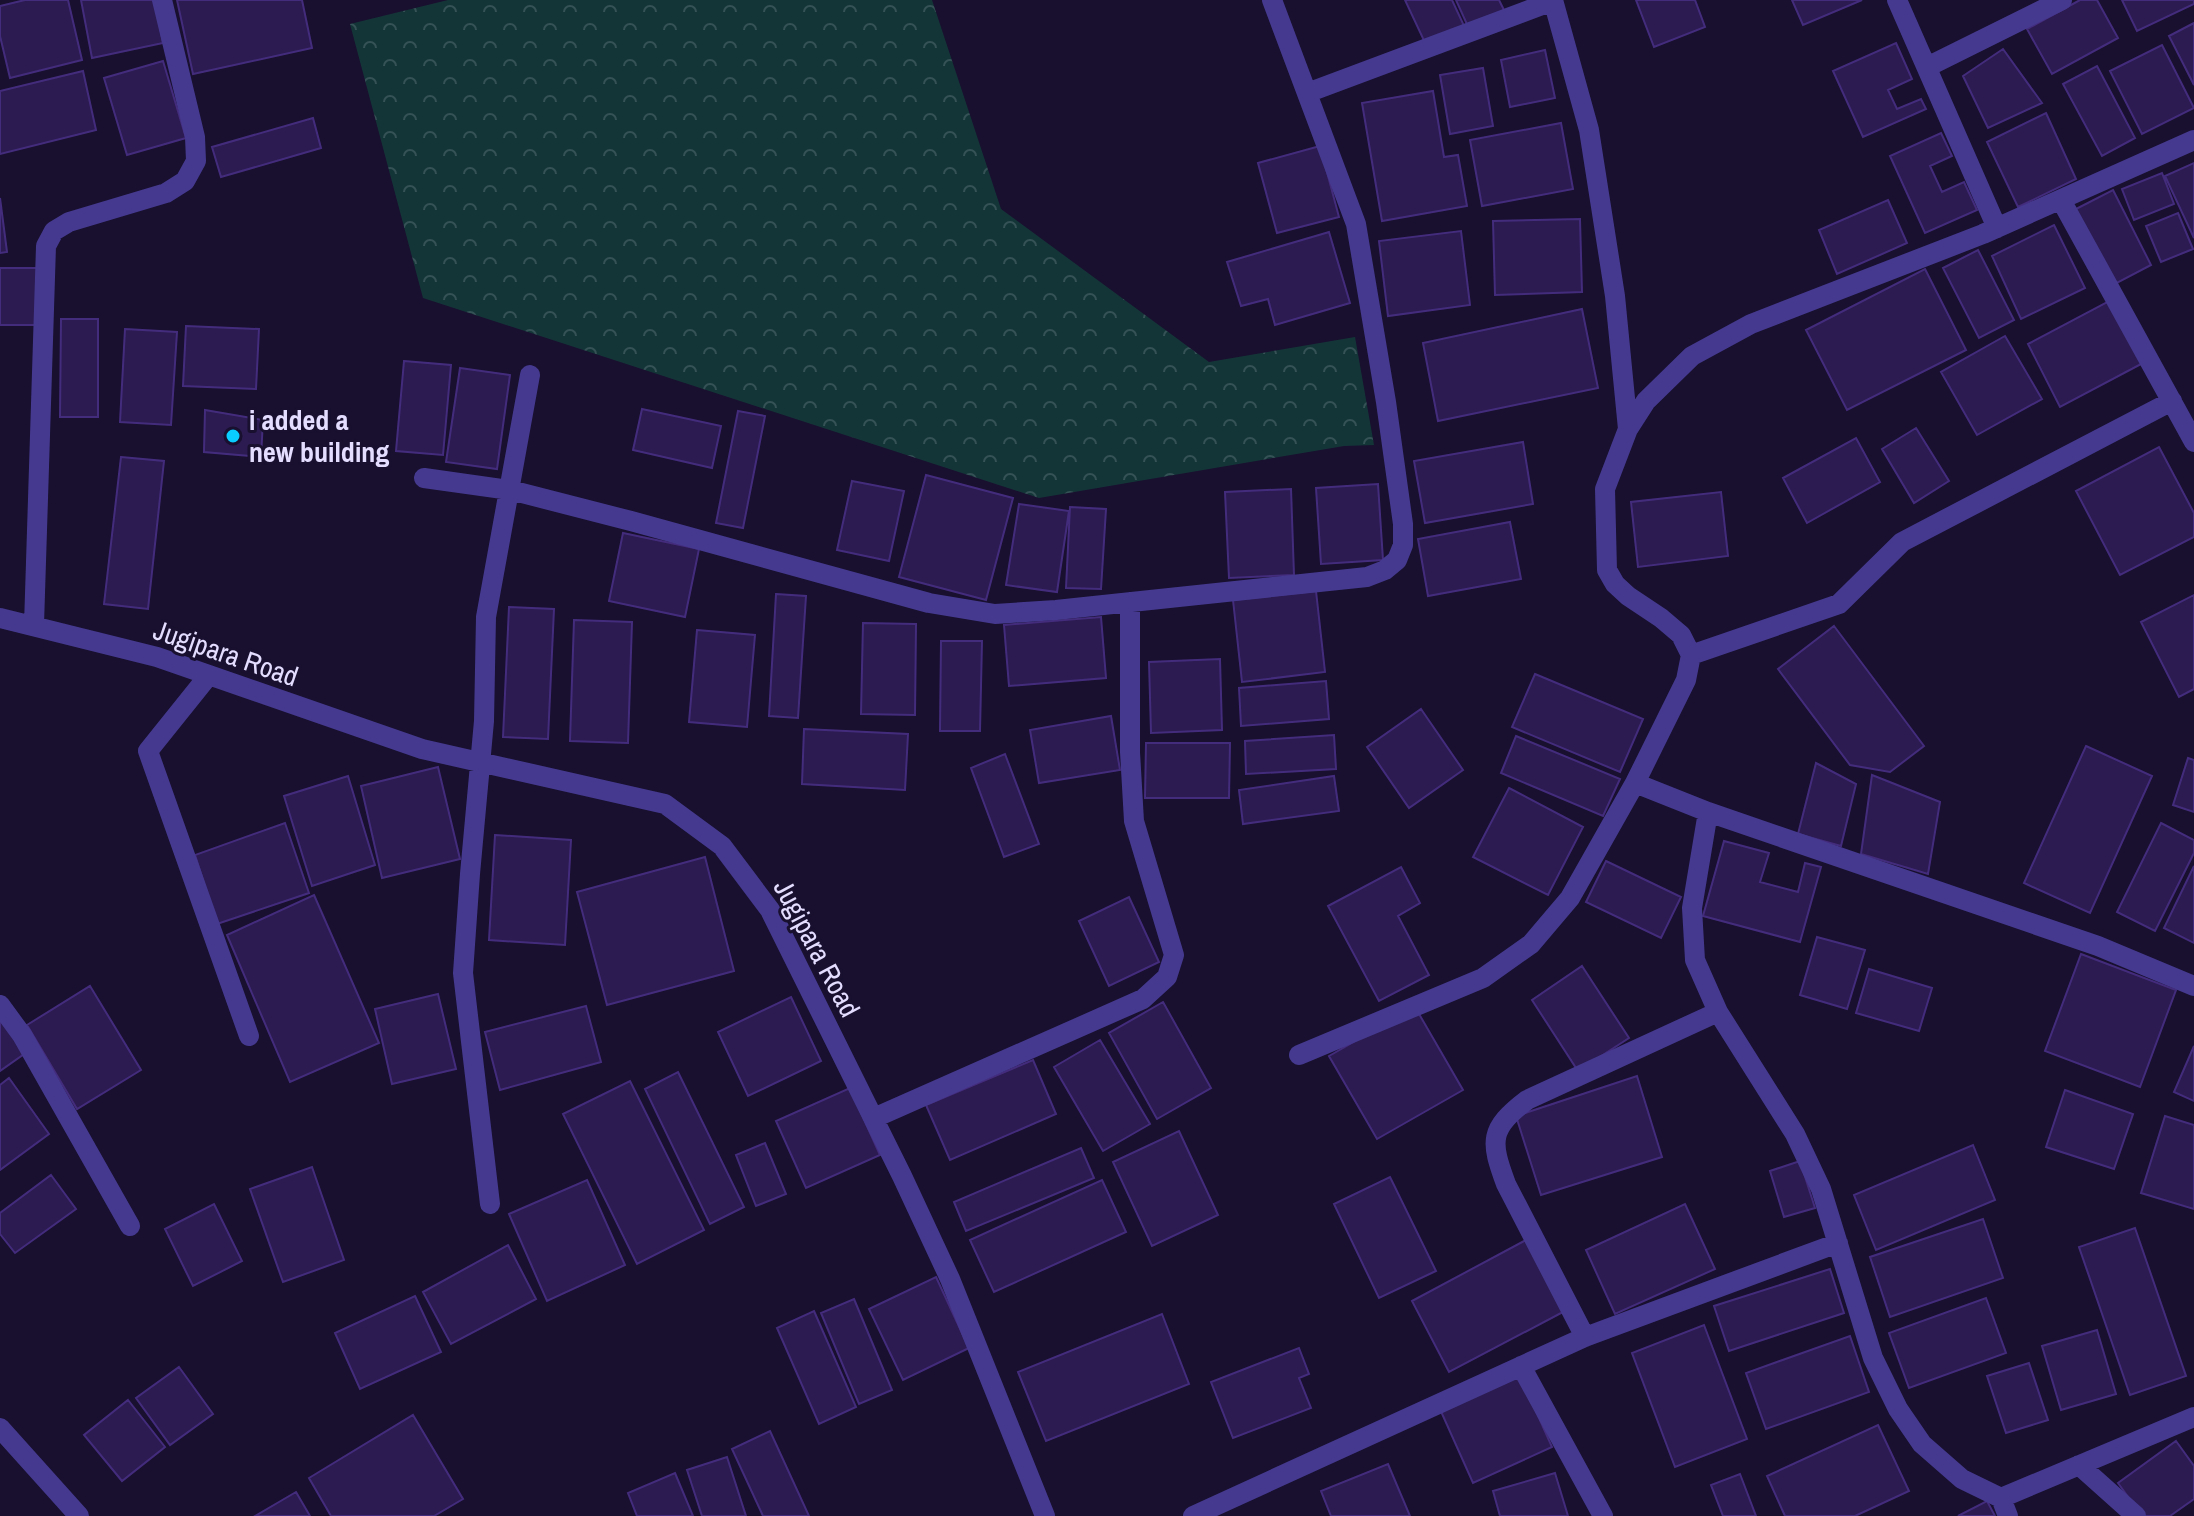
<svg xmlns="http://www.w3.org/2000/svg" width="2194" height="1516" font-family="'Archivo Narrow',sans-serif">
<defs>
<pattern id="park-crowns" width="20" height="18" patternUnits="userSpaceOnUse" patternTransform="scale(2)"><rect width="20" height="18" fill="#133538"/><path d="M2 6a3 3 0 1 1 6 0M12 15a3 3 0 1 1 6 0" fill="none" stroke="#355256"/></pattern>
</defs>
<rect width="100%" height="100%" fill="#18102e"/>
<!-- park -->
<path fill="url(#park-crowns)" d="M448,0H932L1001,209L1209,362L1355,337L1374,445L1344,446L1039,498L423,298L350,24Z"/>
<!-- building -->
<path fill="#2b1b50" stroke="#442c7d" stroke-width="2" d="M25,0H68L82,60L10,78L0,36V6Z
M81,0H155L163,43L92,58Z
M177,0H302L312,48L193,74Z
M1405,0H1452L1465,28L1427,47Z
M1456,0H1499L1506,14L1470,31Z
M1636,0H1695L1705,27L1654,47Z
M1792,0H1862L1803,25Z
M2080,0H2097L2118,38L2052,74L2027,29Z
M2122,0H2194V4L2137,31Z
M2194,23V85L2169,36Z
M1896,43L1912,79L1888,90L1897,109L1921,99L1926,109L1863,137L1833,71Z
M2162,45L2194,108L2142,134L2110,71Z
M2003,49L2042,103L1988,128L1963,76Z
M1545,50L1555,98L1510,107L1501,60Z
M163,61L186,138L127,155L104,78Z
M2097,66L2135,138L2102,156L2063,84Z
M1483,68L1493,126L1450,134L1440,75Z
M83,71L96,130L0,154V91Z
M1433,91L1444,157L1458,155L1467,206L1382,221L1362,103Z
M2046,113L2076,179L2018,207L1987,142Z
M313,118L321,148L221,177L212,147Z
M1561,123L1573,189L1482,206L1470,140Z
M1941,133L1952,156L1930,166L1942,192L1964,182L1977,210L1925,233L1890,156Z
M1320,146L1339,217L1277,233L1258,163Z
M2194,163V238L2165,176Z
M2162,173L2174,204L2134,220L2122,189Z
M2113,190L2151,265L2113,285L2074,210Z
M0,198L7,252L0,253Z
M1888,200L1907,243L1837,274L1819,230Z
M2178,213L2193,249L2161,262L2146,226Z
M1580,219L1582,292L1495,295L1493,221Z
M2054,225L2085,288L2021,319L1992,256Z
M1461,231L1470,305L1388,316L1379,241Z
M1329,232L1350,303L1275,325L1268,299L1241,306L1227,262Z
M1978,250L2014,320L1979,338L1943,268Z
M0,268H37V325H0Z
M1925,269L1966,350L1847,410L1806,330Z
M2111,300L2143,363L2060,407L2028,344Z
M1582,309L1598,388L1438,421L1423,343Z
M61,319H98V417H60Z
M186,326L259,329L256,389L183,386Z
M125,329L177,332L171,425L120,422Z
M2005,336L2042,399L1977,435L1941,372Z
M404,361L451,365L443,455L396,451Z
M460,368L510,375L497,469L446,462Z
M642,409L721,426L712,468L633,450Z
M205,410L263,420L261,457L204,452Z
M205,410L263,420L261,457L204,452Z
M738,411L765,416L743,528L716,523Z
M1916,428L1949,481L1914,503L1882,449Z
M1856,438L1880,482L1807,523L1783,478Z
M1523,442L1533,504L1425,523L1414,461Z
M2159,447L2194,513V537L2120,575L2076,491Z
M121,457L164,461L148,609L104,604Z
M926,475L1013,498L986,600L899,577Z
M852,481L904,491L889,561L837,550Z
M1378,484L1383,560L1321,564L1316,488Z
M1291,489L1294,575L1229,578L1225,492Z
M1721,492L1728,556L1638,567L1631,502Z
M1019,504L1069,511L1057,592L1006,585Z
M1070,507L1106,509L1101,589L1066,588Z
M1510,522L1521,579L1428,596L1418,539Z
M623,533L699,549L685,617L609,601Z
M1316,591L1325,672L1242,682L1233,600Z
M776,594L806,596L798,718L769,716Z
M2194,595V689L2179,697L2141,622Z
M509,607L554,609L548,739L503,737Z
M1101,617L1106,678L1009,686L1004,625Z
M574,620L632,622L628,743L570,741Z
M863,623L916,624L915,715L861,714Z
M1834,626L1924,746L1890,772L1850,765L1778,669Z
M697,630L755,635L747,727L689,722Z
M941,641H982L980,731H940Z
M1220,659L1222,730L1151,733L1149,662Z
M1535,674L1643,719L1620,772L1512,727Z
M1326,681L1329,719L1241,726L1239,688Z
M1421,709L1463,770L1409,808L1367,747Z
M1111,716L1120,770L1039,783L1030,730Z
M804,729L908,734L905,790L802,784Z
M1334,735L1336,769L1246,774L1245,741Z
M1516,736L1620,779L1603,816L1501,773Z
M1146,743H1230L1229,798H1145Z
M2086,746L2152,776L2090,913L2024,883Z
M1005,754L1039,844L1004,857L971,768Z
M2188,758L2194,760V812L2173,805Z
M1816,763L1856,784L1841,846L1798,834Z
M438,767L460,859L382,878L361,786Z
M1872,775L1940,802L1928,874L1861,854Z
M348,776L375,865L312,886L284,796Z
M1334,776L1339,811L1243,824L1239,790Z
M1509,788L1583,827L1548,895L1473,857Z
M285,823L309,893L217,924L195,855Z
M2161,823L2194,840V853L2155,931L2117,912Z
M495,835L571,840L565,945L489,940Z
M1724,841L1769,853L1760,882L1798,892L1805,863L1821,867L1800,942L1703,916Z
M705,857L734,971L607,1005L577,892Z
M1606,861L1681,897L1661,938L1586,902Z
M2194,866V943L2164,928Z
M1401,867L1420,903L1398,916L1429,975L1379,1001L1328,906Z
M314,895L379,1043L290,1082L227,935Z
M1129,897L1159,962L1109,986L1079,921Z
M1817,937L1865,950L1847,1009L1800,995Z
M2081,954L2176,990L2140,1087L2045,1051Z
M1582,966L1629,1038L1578,1071L1532,1000Z
M1869,969L1932,988L1919,1031L1856,1013Z
M90,986L141,1070L77,1109L27,1025Z
M438,994L456,1069L392,1084L375,1009Z
M791,997L821,1061L748,1096L718,1032Z
M1163,1002L1211,1088L1157,1119L1109,1033Z
M586,1006L601,1062L500,1090L485,1032Z
M1415,1007L1463,1090L1377,1139L1329,1056Z
M0,1016L27,1052L0,1071Z
M1100,1040L1150,1124L1103,1151L1054,1067Z
M2194,1046V1101L2174,1092Z
M1033,1060L1056,1114L950,1160L926,1105Z
M678,1072L744,1207L710,1224L645,1089Z
M1637,1076L1662,1157L1541,1195L1516,1116Z
M9,1078L49,1134L0,1170V1085Z
M630,1081L704,1230L637,1264L563,1114Z
M850,1088L880,1155L806,1188L776,1121Z
M2065,1090L2133,1114L2114,1169L2046,1147Z
M2165,1116L2194,1125V1209L2141,1193Z
M1179,1131L1218,1215L1152,1246L1113,1162Z
M765,1143L786,1194L756,1206L736,1155Z
M1973,1145L1995,1200L1876,1250L1854,1195Z
M1081,1148L1094,1178L966,1231L954,1202Z
M1800,1161L1815,1208L1784,1217L1770,1171Z
M312,1167L344,1260L283,1282L250,1189Z
M51,1175L76,1209L15,1253L0,1234V1213Z
M1390,1177L1436,1271L1379,1298L1334,1204Z
M587,1180L625,1265L547,1301L509,1214Z
M1102,1180L1126,1232L994,1292L970,1240Z
M214,1204L242,1261L193,1286L165,1229Z
M1685,1204L1715,1269L1615,1314L1586,1250Z
M1983,1219L2003,1278L1890,1317L1870,1257Z
M2135,1228L2186,1376L2130,1395L2079,1247Z
M1526,1240L1563,1312L1449,1372L1412,1301Z
M508,1245L536,1299L451,1344L423,1292Z
M1830,1269L1844,1313L1729,1351L1714,1306Z
M936,1277L969,1348L903,1380L869,1309Z
M415,1296L441,1352L360,1389L335,1333Z
M1986,1298L2006,1353L1909,1388L1889,1333Z
M854,1299L892,1390L859,1404L821,1313Z
M814,1311L856,1407L819,1424L777,1328Z
M1162,1314L1189,1384L1046,1441L1018,1372Z
M1704,1325L1747,1439L1675,1467L1632,1353Z
M2097,1330L2116,1394L2061,1410L2042,1346Z
M1850,1336L1869,1392L1766,1429L1746,1373Z
M1299,1348L1309,1374L1299,1378L1311,1408L1233,1438L1211,1382Z
M2029,1363L2048,1420L2006,1433L1987,1376Z
M179,1367L213,1414L170,1445L136,1398Z
M1518,1371L1552,1447L1473,1483L1439,1407Z
M128,1400L165,1447L122,1481L84,1435Z
M413,1415L463,1499L434,1516H331L309,1478Z
M1878,1425L1909,1491L1855,1516H1785L1767,1476Z
M770,1431L809,1516H763L732,1449Z
M2176,1441L2194,1466V1499L2170,1516H2142L2118,1483Z
M727,1457L746,1516H702L687,1470Z
M1388,1464L1410,1516H1331L1321,1491Z
M675,1473L693,1516H637L628,1493Z
M1555,1473L1568,1516H1500L1493,1491Z
M1740,1474L1756,1516H1723L1711,1485Z
M296,1492L310,1516H255Z
M1987,1501L1995,1516H1958Z"/>
<g fill="none" stroke-linecap="round" stroke-linejoin="round">
<!-- minor -->
<path stroke="#45398f" stroke-width="20" d="M1553,0L1589,130L1615,296L1628,429
M1897,0L1997,228
M1927,67L2062,0
M1307,93L1553,1
M2061,200L2194,442
M424,478L510,490L631,521L929,603L995,614L1056,610L1367,577L1385,570L1397,560L1403,545V524L1386,402L1356,224L1272,0
M0,618L157,657L422,749L665,804L722,846L770,910L902,1176L950,1279L1045,1516
M34,625L46,246L54,231L69,222L166,193L185,181L196,161L195,137L162,0
M1691,655L1839,604L1902,542L2172,401
M209,675L148,751L249,1036
M1635,783L1708,812L2098,946L2194,986
M1708,812L1692,908L1695,960L1718,1012L1795,1134L1821,1189L1873,1358L1898,1409L1922,1444L1962,1479L2001,1498
M0,1005L22,1035L130,1226
M1299,1055L1483,978L1531,944L1570,898L1635,783L1686,680L1691,655L1681,635L1661,618L1628,596L1615,584L1607,570L1605,489L1628,429L1646,401L1692,356L1751,324L1983,234L2194,140
M874,1118L1143,999L1167,977L1174,955L1134,821L1130,752V602
M490,1204L463,973L470,874L484,721L486,617L530,375
M1585,1337L1506,1184C1490,1141 1489,1129 1527,1100L1718,1012
M1521,1366L1603,1516
M0,1428L79,1516
M2079,1465L2136,1516
M1193,1516L1585,1337L1838,1243
M2008,1516L2001,1498L2194,1417"/>
</g>
<!-- markers -->
<circle fill="#09cdff" stroke="#18102e" stroke-width="3" cx="233" cy="436" r="8"/>
<g text-anchor="middle" stroke-width="6" stroke-linejoin="round" paint-order="stroke">
<!-- poi labels -->
<g font-size="28" font-weight="bold" fill="#e4ddff" stroke="#18102e" text-anchor="start">
<text x="249" y="430">i added a<tspan x="249" dy="32">new building</tspan></text>
</g>
<!-- street labels -->
<g font-size="28" fill="#e4ddff" stroke="#18102e">
<text transform="translate(226 653) rotate(19)" y="10">Jugipara Road</text>
<text transform="translate(817 948) rotate(62)" y="10">Jugipara Road</text>
</g>
</g>
</svg>
